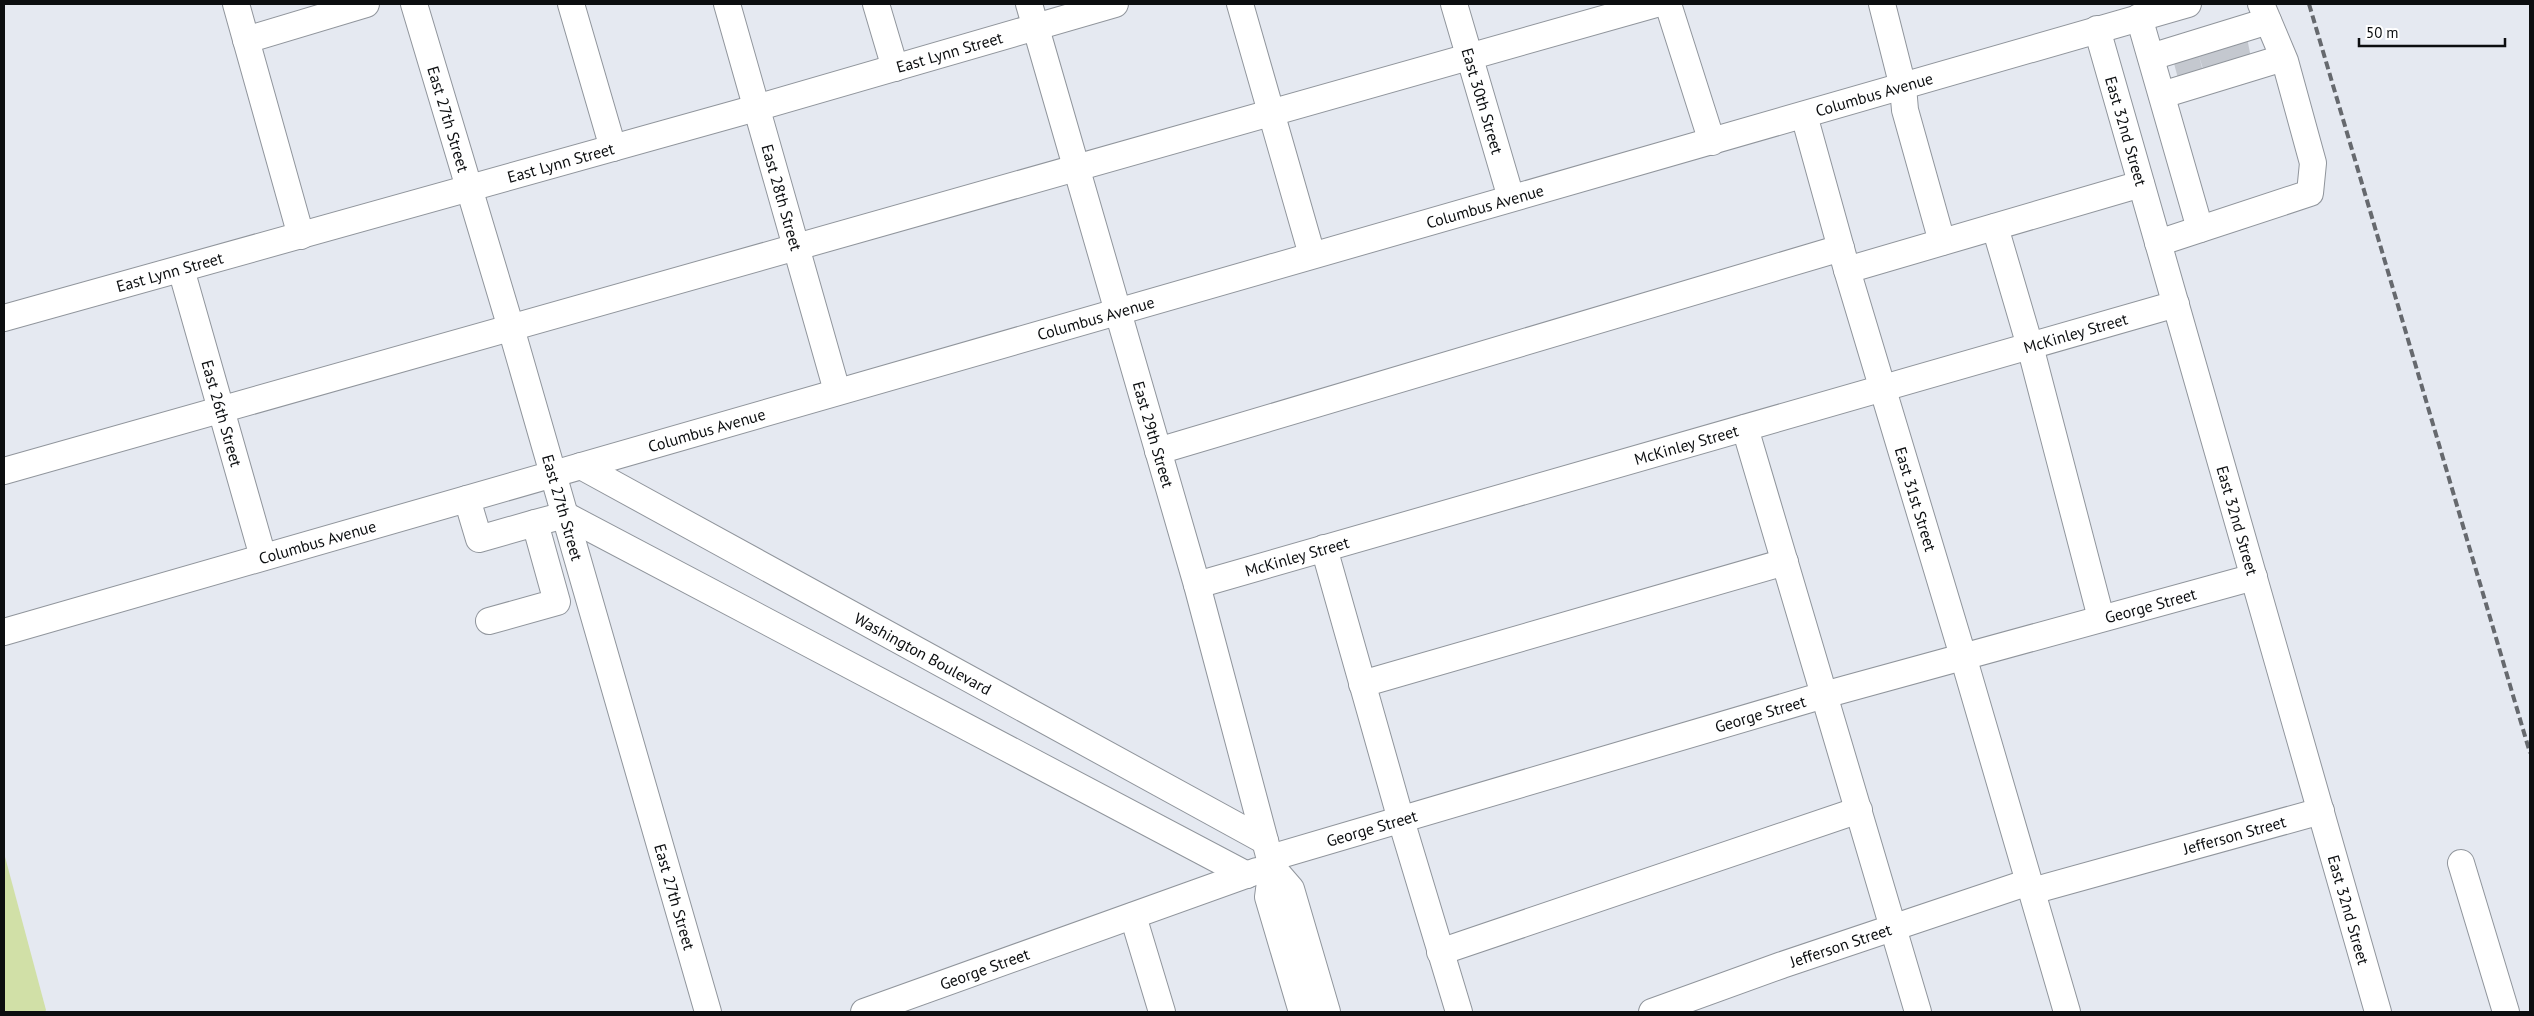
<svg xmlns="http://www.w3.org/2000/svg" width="2534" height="1016" font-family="'PT Sans',sans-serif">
<rect width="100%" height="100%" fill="#e5e9f1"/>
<!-- green -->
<path fill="#d1e0a7" d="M4,853L46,1010L45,1012H4Z"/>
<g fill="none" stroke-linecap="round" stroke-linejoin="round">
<!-- minor-tunnel -->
<path stroke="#c4c8cf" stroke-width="26" stroke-dasharray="26 13" stroke-linecap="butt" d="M2235,44L2238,59
M2211,51L2216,67
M2186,58L2190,73"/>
<defs>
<g id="minor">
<path d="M236,4L301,236"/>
<path id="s1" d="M414,4L511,328L708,1012"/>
<path d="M571,4L613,148"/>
<path id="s2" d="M727,4L837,391"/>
<path d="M876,4L895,68"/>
<path id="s3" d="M1029,4L1197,585L1272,867L1291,889L1327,1012"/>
<path d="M1240,4L1312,255"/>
<path id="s4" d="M1454,4L1511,198"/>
<path d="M1668,4L1712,142"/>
<path d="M1882,4L1903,87L1905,110L1942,242"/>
<path d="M2139,17L2200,229"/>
<path id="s5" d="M2097,29L2378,1012"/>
<path d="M246,40L366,4"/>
<path d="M2151,57L2268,21"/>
<path d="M2162,95L2283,58"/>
<path id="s6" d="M1804,115L1847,270L1963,656L2067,1012"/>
<path d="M1995,227L2030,346L2101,618"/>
<path d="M2158,243L2310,193L2313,163L2285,61L2261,4"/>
<path id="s7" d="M181,269L263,557"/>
<path d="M1847,270L2141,184"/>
<path id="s8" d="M4,318L756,108L1115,4"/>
<path d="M1745,428L1918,1012"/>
<path d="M1158,451L1841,248"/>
<path id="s9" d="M581,466L1265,841"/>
<path d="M4,471L1656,4"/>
<path d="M467,499L479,539L535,523L557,602L489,621"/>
<path d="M535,523L565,515L1247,875"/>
<path d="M1324,548L1401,820L1459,1012"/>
<path id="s10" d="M1197,585L2176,304"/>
<path id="s11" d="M4,632L2188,4"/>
<path d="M1362,684L1785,562"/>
<path id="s12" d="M1270,858L1824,695L2254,577"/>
<path d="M2461,863L2506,1012"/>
<path d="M1272,867L1268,897L1302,1012"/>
<path id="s13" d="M2032,891L2321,811"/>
<path d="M1133,916L1162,1012"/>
<path d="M1440,952L1859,810"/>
<path id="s14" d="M864,1012L1257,871"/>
<path id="s15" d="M1652,1012L1782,965L2029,882"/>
</g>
</defs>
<!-- minor casing -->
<use href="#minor" stroke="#90959c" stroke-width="28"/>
<!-- minor -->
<use href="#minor" stroke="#fff" stroke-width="26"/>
<!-- rail -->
<path stroke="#66696e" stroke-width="4" stroke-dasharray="8 4" stroke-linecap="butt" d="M2309,4L2530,753"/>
</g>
<g text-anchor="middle" stroke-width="5" stroke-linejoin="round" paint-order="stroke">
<!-- street labels -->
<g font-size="16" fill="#0c0e10" stroke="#fff">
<text dy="6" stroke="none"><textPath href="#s8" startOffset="982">East Lynn Street</textPath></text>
<text dy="6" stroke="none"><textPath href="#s11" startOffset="1946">Columbus Avenue</textPath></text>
<text dy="6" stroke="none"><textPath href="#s4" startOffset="101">East 30th Street</textPath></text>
<text dy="6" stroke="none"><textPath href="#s1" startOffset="120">East 27th Street</textPath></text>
<text dy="6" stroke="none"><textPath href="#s5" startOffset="106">East 32nd Street</textPath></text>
<text dy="6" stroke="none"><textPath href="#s8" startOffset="578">East Lynn Street</textPath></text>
<text dy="6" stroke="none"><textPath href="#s2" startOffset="201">East 28th Street</textPath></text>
<text dy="6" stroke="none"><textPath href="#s11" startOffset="1541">Columbus Avenue</textPath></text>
<text dy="6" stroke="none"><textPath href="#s8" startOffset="172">East Lynn Street</textPath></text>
<text dy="6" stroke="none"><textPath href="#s11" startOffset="1136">Columbus Avenue</textPath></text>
<text dy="6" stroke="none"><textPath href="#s10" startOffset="914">McKinley Street</textPath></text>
<text dy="6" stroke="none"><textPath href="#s7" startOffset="150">East 26th Street</textPath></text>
<text dy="6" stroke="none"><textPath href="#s11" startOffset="731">Columbus Avenue</textPath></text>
<text dy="6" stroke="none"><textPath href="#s3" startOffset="448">East 29th Street</textPath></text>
<text dy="6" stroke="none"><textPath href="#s10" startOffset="509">McKinley Street</textPath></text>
<text dy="6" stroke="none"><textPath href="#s6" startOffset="400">East 31st Street</textPath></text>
<text dy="6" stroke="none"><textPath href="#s1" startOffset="525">East 27th Street</textPath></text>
<text dy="6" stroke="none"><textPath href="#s5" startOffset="511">East 32nd Street</textPath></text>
<text dy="6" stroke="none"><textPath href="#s11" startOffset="326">Columbus Avenue</textPath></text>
<text dy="6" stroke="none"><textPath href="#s10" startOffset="104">McKinley Street</textPath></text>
<text dy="6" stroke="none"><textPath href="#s12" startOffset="916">George Street</textPath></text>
<text dy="6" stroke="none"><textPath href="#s9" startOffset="390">Washington Boulevard</textPath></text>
<text dy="6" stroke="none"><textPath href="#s12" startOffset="511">George Street</textPath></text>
<text dy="6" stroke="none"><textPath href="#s12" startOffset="106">George Street</textPath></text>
<text dy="6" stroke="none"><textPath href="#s13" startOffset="210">Jefferson Street</textPath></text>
<text dy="6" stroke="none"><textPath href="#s1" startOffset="930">East 27th Street</textPath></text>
<text dy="6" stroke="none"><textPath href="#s5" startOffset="916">East 32nd Street</textPath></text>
<text dy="6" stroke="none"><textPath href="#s15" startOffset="200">Jefferson Street</textPath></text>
<text dy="6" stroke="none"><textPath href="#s14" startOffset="128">George Street</textPath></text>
</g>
</g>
<!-- border -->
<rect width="2534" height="1016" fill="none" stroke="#0c0e10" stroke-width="10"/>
<!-- scale -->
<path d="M2359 38v8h146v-8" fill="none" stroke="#0c0e10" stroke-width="2.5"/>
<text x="2366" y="38" font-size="15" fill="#0c0e10" stroke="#ffffff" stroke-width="4" paint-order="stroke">50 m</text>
</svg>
